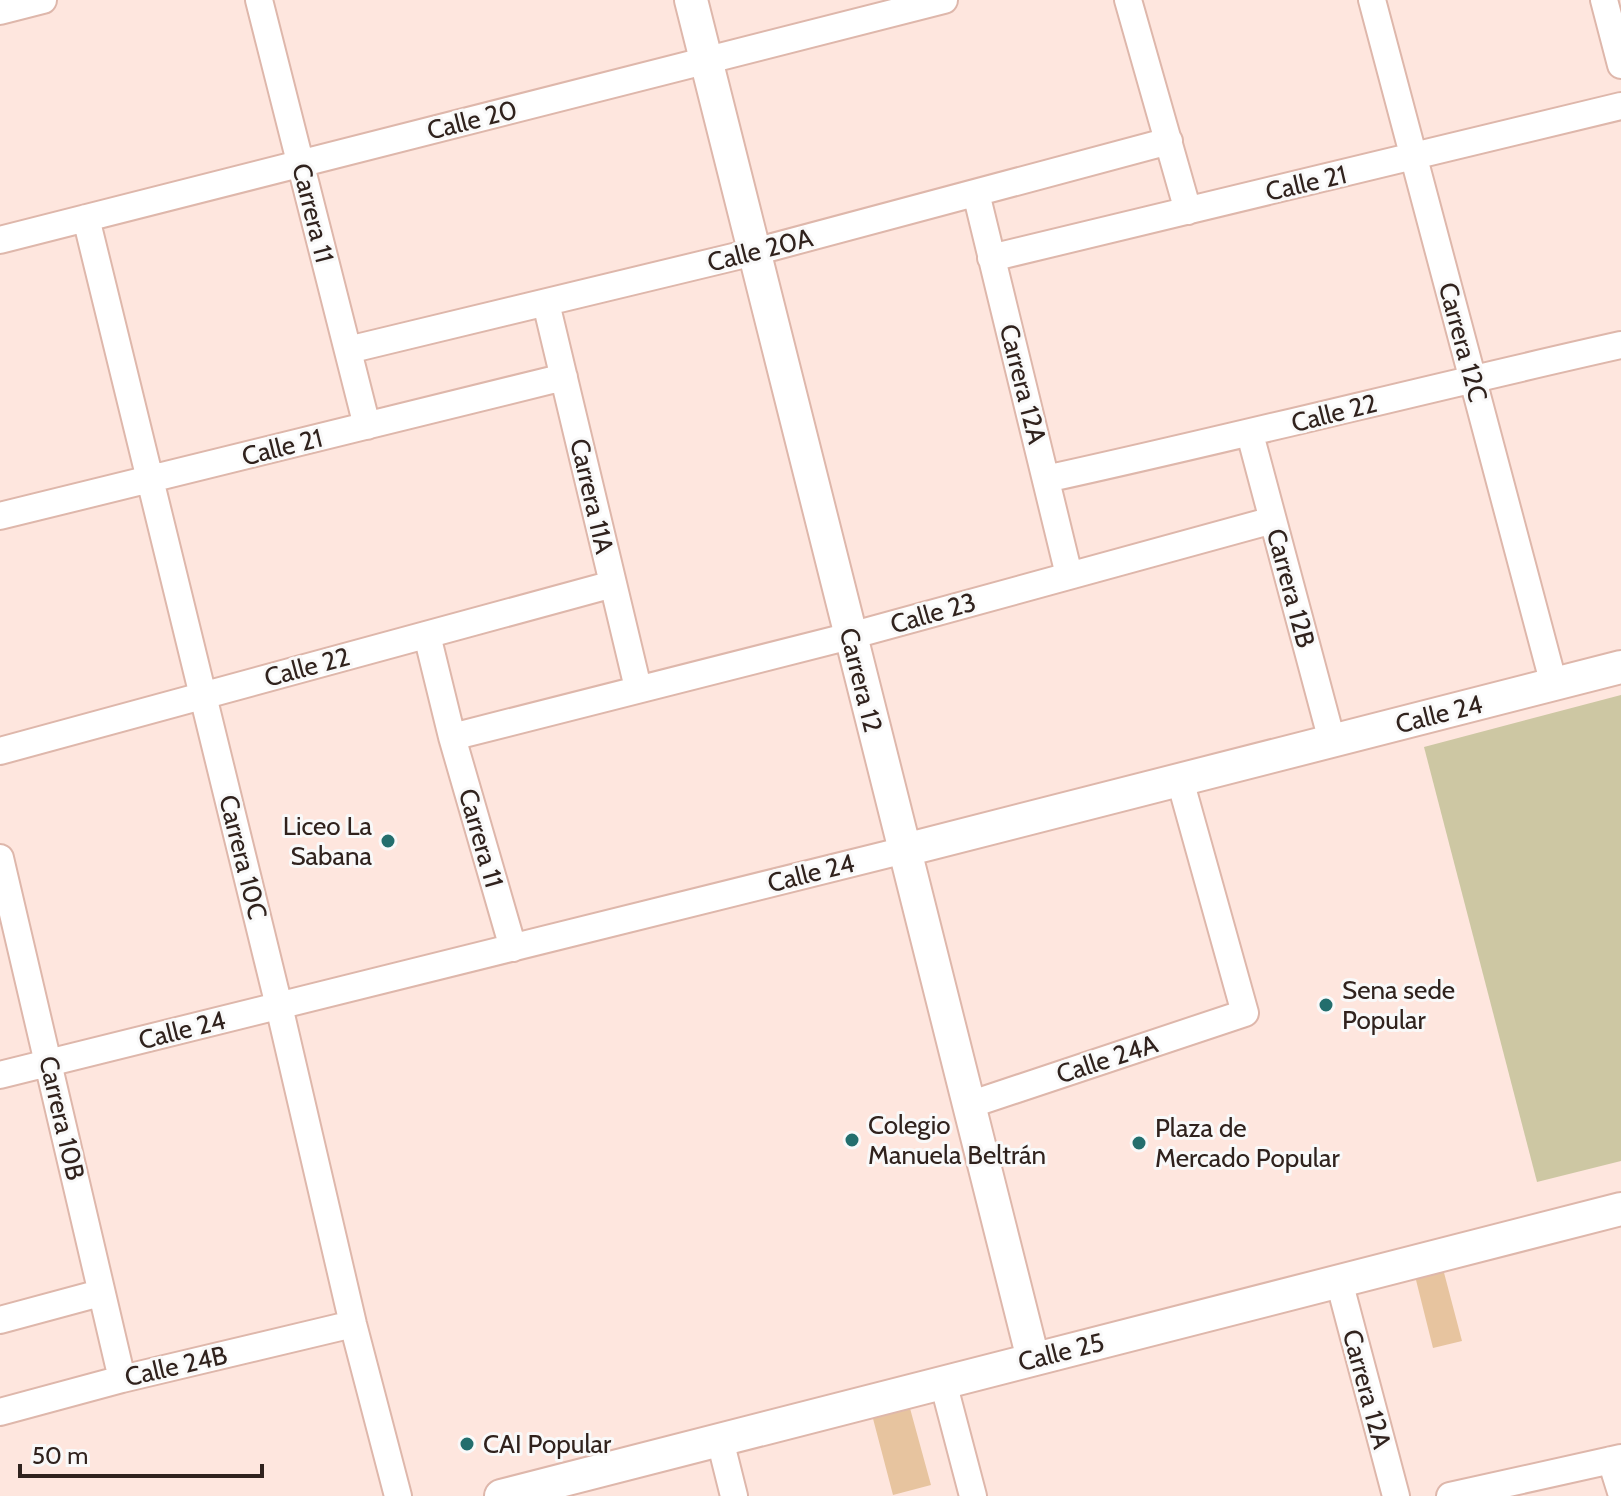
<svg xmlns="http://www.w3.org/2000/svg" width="1621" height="1496" font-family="Cabin,sans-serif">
<rect width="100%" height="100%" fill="#fee6de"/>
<!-- green -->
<path fill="#cdc7a3" d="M1621,695V1161L1537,1182L1424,747Z"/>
<!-- building -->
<path fill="#e7c49f" d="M1442,1265L1462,1341L1433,1348L1414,1272Z
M908,1401L931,1485L893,1495L871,1411Z"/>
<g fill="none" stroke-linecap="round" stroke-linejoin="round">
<defs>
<path id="minor" d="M259,0L367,426
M1128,0L1188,211
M1372,0L1554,685
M1604,0L1621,65
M0,11L43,0
M976,193L1069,575
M86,218L279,1006L353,1324L398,1496
M0,240L944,0
M991,258L1621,106
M546,303L638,688
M348,350L754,252L1169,141
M1250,434L1332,741
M1046,479C1238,437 1429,388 1621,345
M0,516L564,377
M427,635L452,737L513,948
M452,737L850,636L1273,520
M0,751L613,584
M0,858L122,1379
M0,1075L905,850
M969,1105L1245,1013L1180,780
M1339,1281L1396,1496
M0,1320L100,1293
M943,1382L973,1496
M0,1412L122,1379L353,1324
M720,1440L734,1496
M1611,1460L1621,1492
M1450,1496L1621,1458"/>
<path id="tertiary" d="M691,0L1033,1359
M905,850L1621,667
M501,1496L1621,1209"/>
</defs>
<!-- minor casing -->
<use href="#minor" stroke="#deb7ab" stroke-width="30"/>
<!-- tertiary casing -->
<use href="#tertiary" stroke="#deb7ab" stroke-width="36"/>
<!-- minor -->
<use href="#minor" stroke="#fff" stroke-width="26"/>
<!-- tertiary -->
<use href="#tertiary" stroke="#fff" stroke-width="32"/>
</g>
<!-- markers -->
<g fill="#236e6d" stroke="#f9f9f9" stroke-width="3">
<circle cx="388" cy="841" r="8"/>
<circle cx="1326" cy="1005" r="8"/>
<circle cx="852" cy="1140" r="8"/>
<circle cx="1139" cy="1143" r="8"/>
<circle cx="467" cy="1444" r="8"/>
</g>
<g text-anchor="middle" stroke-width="6" stroke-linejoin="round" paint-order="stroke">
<!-- street labels -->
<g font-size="26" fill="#30221d" stroke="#f9f9f9">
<text transform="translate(472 120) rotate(-14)" y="9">Calle 20</text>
<text transform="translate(1306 183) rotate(-13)" y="9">Calle 21</text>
<text transform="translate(313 213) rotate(76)" y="9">Carrera 11</text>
<text transform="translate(760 250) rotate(-14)" y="9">Calle 20A</text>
<text transform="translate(1463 342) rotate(75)" y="9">Carrera 12C</text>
<text transform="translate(1023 384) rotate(76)" y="9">Carrera 12A</text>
<text transform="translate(1334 413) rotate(-14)" y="9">Calle 22</text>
<text transform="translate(282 447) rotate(-14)" y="9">Calle 21</text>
<text transform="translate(592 496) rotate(77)" y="9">Carrera 11A</text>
<text transform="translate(1291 588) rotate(75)" y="9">Carrera 12B</text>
<text transform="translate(933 613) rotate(-16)" y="9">Calle 23</text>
<text transform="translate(307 667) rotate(-15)" y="9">Calle 22</text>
<text transform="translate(861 680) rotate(76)" y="9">Carrera 12</text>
<text transform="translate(1439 714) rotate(-14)" y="9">Calle 24</text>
<text transform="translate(481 838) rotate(74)" y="9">Carrera 11</text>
<text transform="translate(243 857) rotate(76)" y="9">Carrera 10C</text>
<text transform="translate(811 873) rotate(-14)" y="9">Calle 24</text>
<text transform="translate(182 1030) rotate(-14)" y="9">Calle 24</text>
<text transform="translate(1107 1059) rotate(-18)" y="9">Calle 24A</text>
<text transform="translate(62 1118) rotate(77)" y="9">Carrera 10B</text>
<text transform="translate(1061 1352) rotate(-14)" y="9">Calle 25</text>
<text transform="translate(176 1366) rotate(-13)" y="9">Calle 24B</text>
<text transform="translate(1367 1389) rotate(75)" y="9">Carrera 12A</text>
</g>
<!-- poi labels -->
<g font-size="26" fill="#30221d" stroke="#f9f9f9" text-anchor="start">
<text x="372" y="835" text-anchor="end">Liceo La<tspan x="372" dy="30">Sabana</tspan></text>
<text x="1342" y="999">Sena sede<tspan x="1342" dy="30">Popular</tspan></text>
<text x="868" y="1134">Colegio<tspan x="868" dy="30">Manuela Beltrán</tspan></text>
<text x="1155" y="1137">Plaza de<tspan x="1155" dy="30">Mercado Popular</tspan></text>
<text x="483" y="1453">CAI Popular</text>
</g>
</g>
<!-- scale -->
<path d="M20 1464v12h242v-12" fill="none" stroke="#30221d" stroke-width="4"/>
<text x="32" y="1464" font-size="24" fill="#30221d" stroke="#f9f9f9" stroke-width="6" paint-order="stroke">50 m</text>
</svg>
